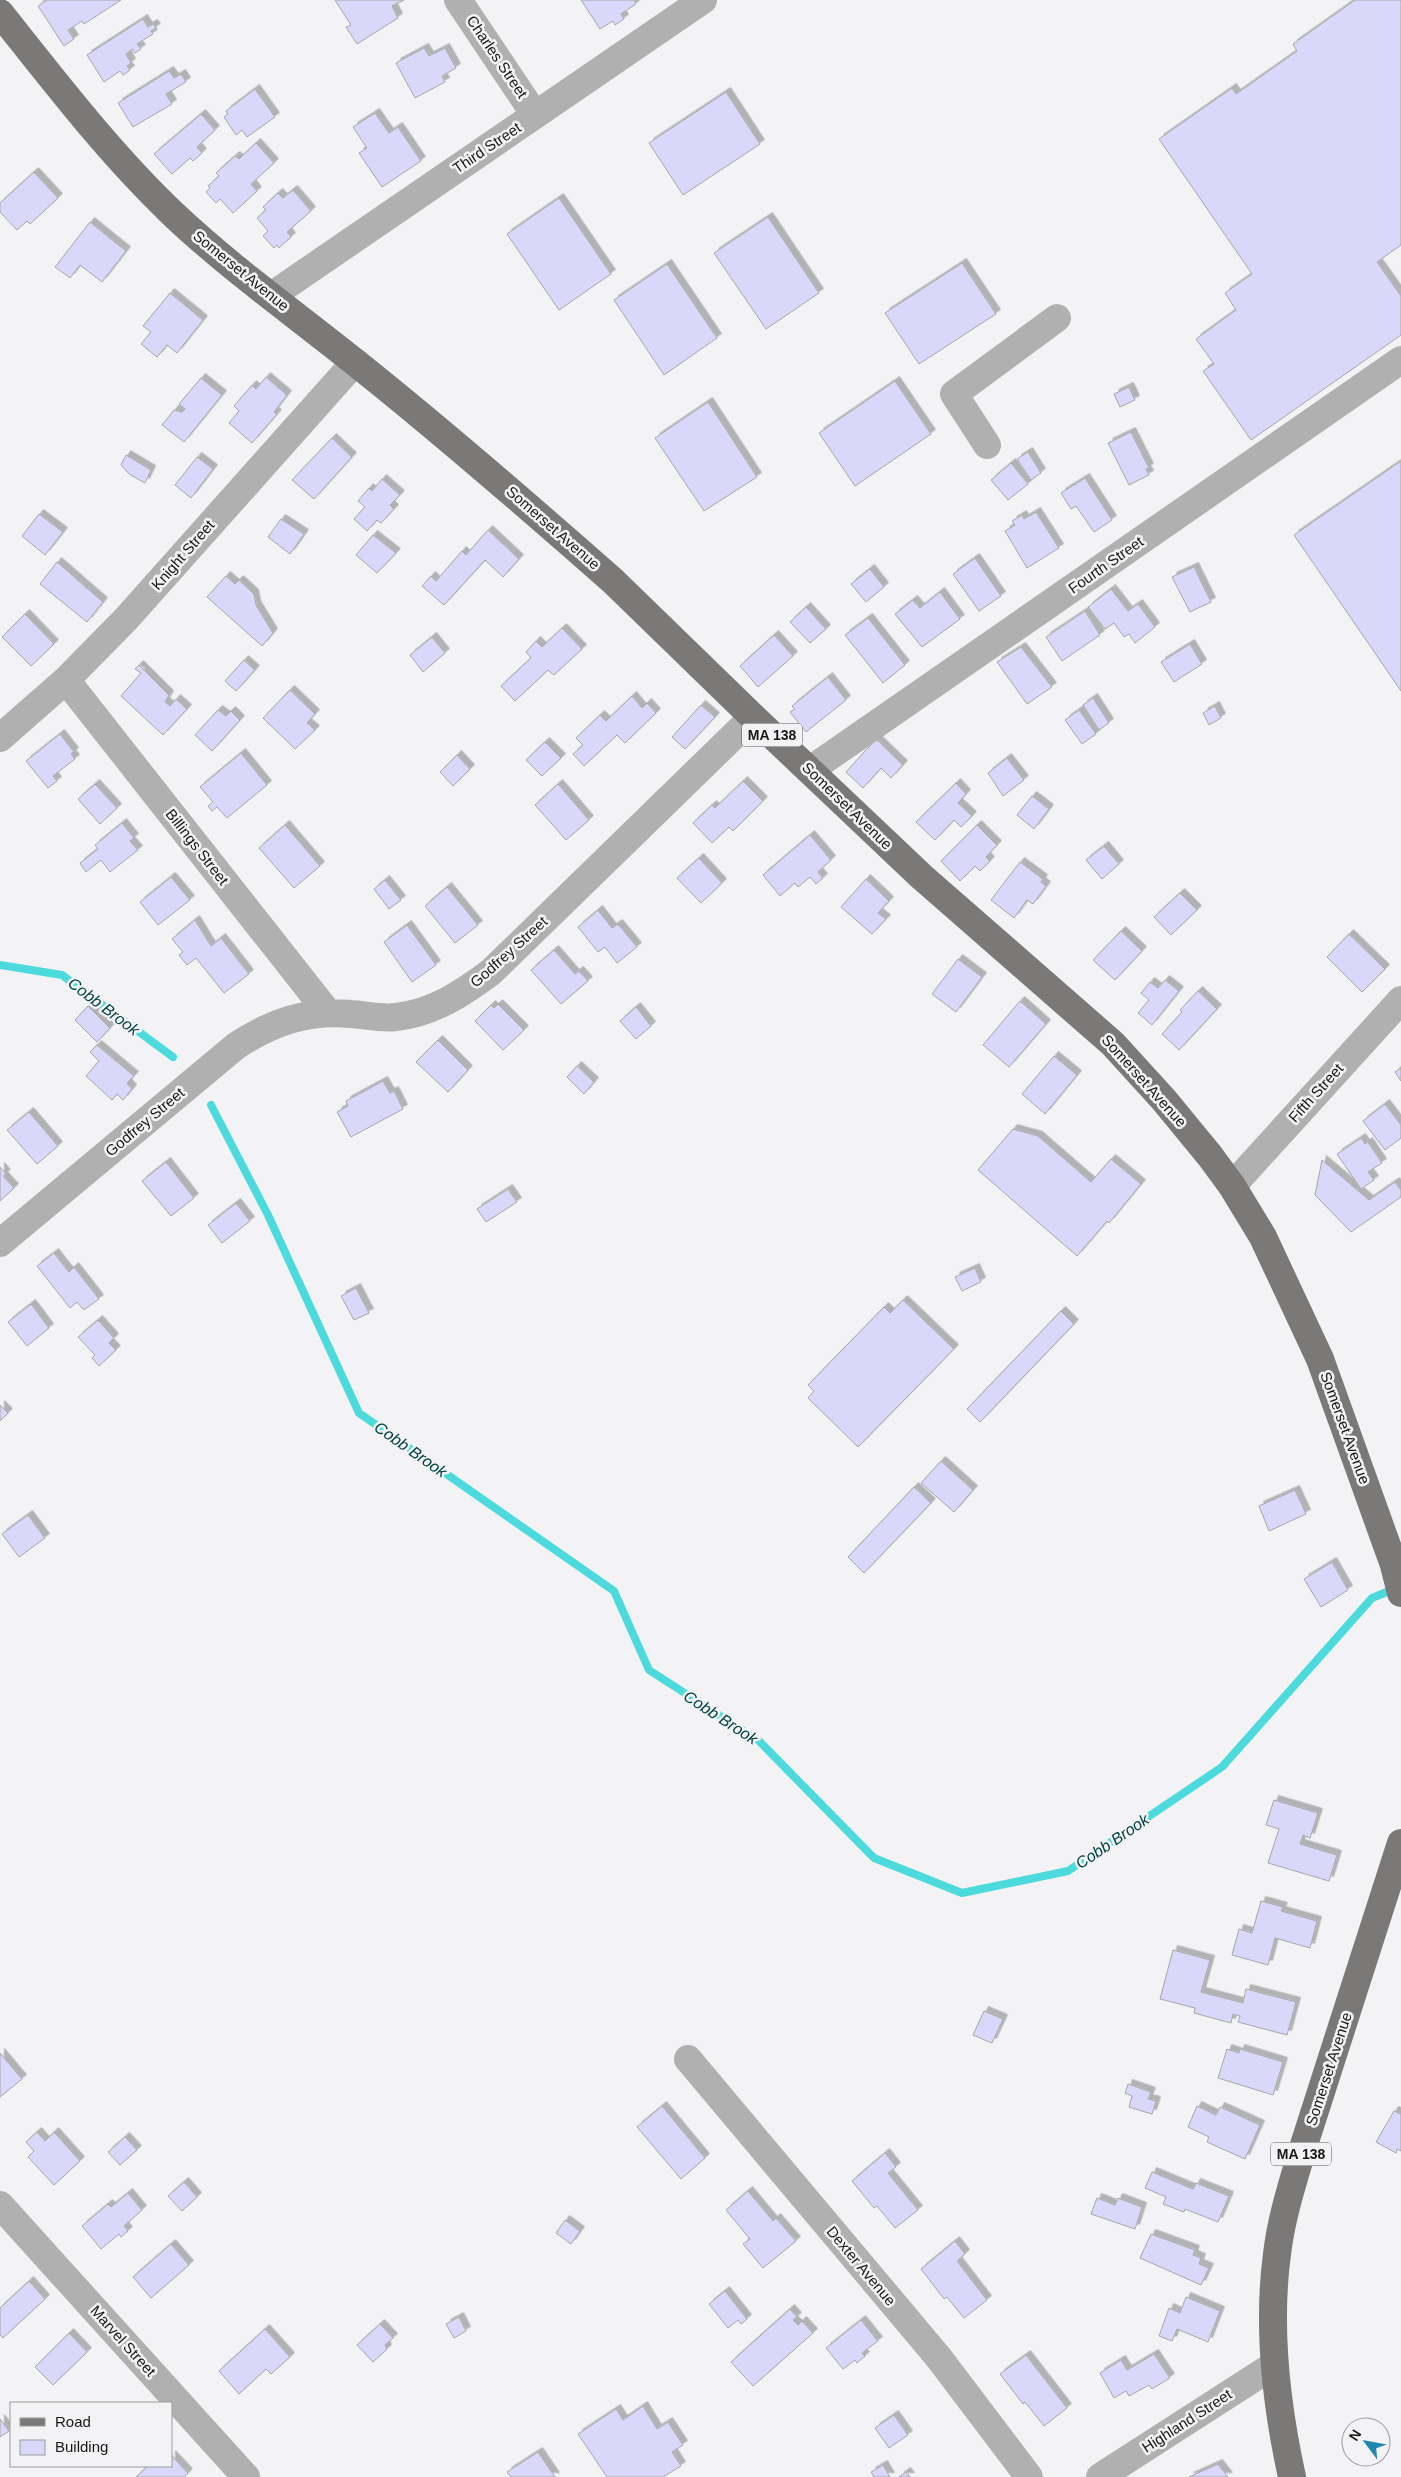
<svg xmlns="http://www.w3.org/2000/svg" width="1401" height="2477" font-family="Helvetica,sans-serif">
<defs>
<filter id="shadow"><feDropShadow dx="4.5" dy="-4.5" stdDeviation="0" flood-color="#0004"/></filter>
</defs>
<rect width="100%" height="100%" fill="#f3f3f5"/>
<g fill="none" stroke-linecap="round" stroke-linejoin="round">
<!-- stream -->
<path stroke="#4cdadc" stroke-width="8" d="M0,965L62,975L173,1057
M211,1105L268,1215L359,1413L614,1591L649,1670L759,1741L874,1858L962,1893L1068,1871L1222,1767L1372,1598L1394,1589"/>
</g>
<!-- building -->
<path fill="#d9d8fb" stroke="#a6a6a7" filter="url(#shadow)" d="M47,0H121L84,24L82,21L68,30L74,39L64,46L38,6Z
M335,0H404L392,6L398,18L357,44L346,27L351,25Z
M581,0H634L636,4L621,14L624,19L615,25L613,21L600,29Z
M1355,0H1401V245L1377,262L1401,296V335L1251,440L1203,371L1214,364L1196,339L1236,310L1225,293L1252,274L1159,139L1232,88L1236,94L1297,51L1293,44Z
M143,19L148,27L153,24L156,28L151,31L153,34L137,44L141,49L135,53L132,49L126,54L131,63L127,66L130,70L123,75L120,71L104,82L87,55Z
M424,48L429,56L445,48L456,68L442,76L445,82L415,98L396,63Z
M169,71L174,78L181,74L186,82L166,94L172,104L133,127L118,103Z
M255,89L275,117L247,137L242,130L236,135L224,117L228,114L226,111Z
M726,92L760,144L683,195L649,143Z
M375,113L389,133L398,127L421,161L382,187L359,153L367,148L353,127Z
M201,114L215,130L197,147L202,153L193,161L190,158L172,174L154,154Z
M256,143L274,163L251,184L257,191L233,213L220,199L216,203L206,192L210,188L208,186L219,176L216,173L235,156L239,159Z
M34,172L58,198L30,224L27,221L17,230L0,212V203Z
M293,190L311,211L287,232L291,237L279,248L277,245L274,248L263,236L268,231L257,218L266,210L263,207L278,193L283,198Z
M559,198L611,274L559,310L507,234Z
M768,217L819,293L766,329L714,253Z
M90,222L126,251L102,282L80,265L70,278L55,267Z
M962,263L996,314L919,364L885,313Z
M667,264L717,338L664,375L614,300Z
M170,293L203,320L177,353L167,345L157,357L141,344L151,332L143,326Z
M266,377L287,395L274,412L277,414L252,443L229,423L239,411L234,406L252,385L256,389Z
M201,378L222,395L184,442L162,425L174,410L182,412L185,409L179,404Z
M895,381L931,434L855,486L819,433Z
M1129,387L1135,400L1120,407L1114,394Z
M708,402L757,477L704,511L655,438Z
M1131,432L1149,468L1146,469L1149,475L1129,485L1108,443Z
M332,438L352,457L314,499L292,480Z
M1028,452L1041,473L1031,480L1017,459Z
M126,455L151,470L145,483L129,474L121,465Z
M197,457L213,469L191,498L175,485Z
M1401,461V691L1294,535Z
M1011,463L1028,484L1008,500L991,480Z
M1085,478L1112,520L1094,532L1076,506L1071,509L1061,493Z
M382,479L400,495L390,505L394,509L381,523L377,520L367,531L354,519L365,507L358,501L369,488L372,491Z
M1036,512L1059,548L1027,568L1005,531L1015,525L1012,521L1022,515L1024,519Z
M39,514L63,532L45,555L22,536Z
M281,519L304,534L290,554L268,537Z
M488,530L519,559L503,577L485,560L444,605L422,586L431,576L436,581L462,551L466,555Z
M373,535L396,553L377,573L356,555Z
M975,558L1001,596L979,611L953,574Z
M57,562L103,602L87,622L40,584Z
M1194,567L1211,602L1190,612L1172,577Z
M870,569L884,587L866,602L851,584Z
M226,576L235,584L239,580L254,594L256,605L273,633L262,646L207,597Z
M1111,589L1128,611L1138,604L1155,627L1135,643L1129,634L1124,637L1114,623L1105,629L1088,607Z
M940,592L960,619L922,647L895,614L913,600L920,608Z
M806,607L826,629L810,643L790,622Z
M1085,611L1100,635L1062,661L1046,637Z
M25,614L54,644L31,666L2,637Z
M868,618L905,665L883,683L845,635Z
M562,628L582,649L554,675L548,670L515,701L501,686L531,658L526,652L536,641L542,647Z
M774,635L793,656L758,687L740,666Z
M432,637L445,653L423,672L410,655Z
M1190,644L1202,664L1174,682L1161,662Z
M1021,647L1052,687L1027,704L997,662Z
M244,660L255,670L236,691L225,681Z
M139,665L169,695L165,702L170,706L176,699L187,709L163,735L121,696L141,673L135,669Z
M828,677L846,700L806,732L790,712L795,709L792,706Z
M290,690L315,714L307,723L315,730L295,749L263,718Z
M632,696L642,708L647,703L656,713L625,743L617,735L584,766L573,754L583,745L576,738L600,715L606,721Z
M1093,698L1109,723L1099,730L1083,705Z
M701,705L715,717L685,749L672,737Z
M1215,706L1221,718L1209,725L1203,713Z
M218,710L226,716L231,711L240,720L212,751L195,735Z
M1079,710L1096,734L1082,744L1065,720Z
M60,734L74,752L71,754L75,759L53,776L57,781L48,788L26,761Z
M876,739L903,765L891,778L881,768L863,788L846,772Z
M545,742L561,758L542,776L526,760Z
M241,753L267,785L227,818L217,807L212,811L208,806L213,802L200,787Z
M457,755L470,769L453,786L440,772Z
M1007,758L1024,780L1003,796L988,773Z
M743,781L763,801L733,831L729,827L712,843L693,823L712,805L715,808Z
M956,783L966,794L958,803L972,816L961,827L954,820L935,840L916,822Z
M95,784L117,808L100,824L78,799Z
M558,784L589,820L566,840L535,805Z
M1032,796L1049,809L1034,829L1017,815Z
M122,823L134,838L130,841L138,850L110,872L101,860L86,872L80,863L98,849L95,845Z
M285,825L320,866L294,888L259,848Z
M977,825L997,845L986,857L990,861L980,871L975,866L960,881L941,861Z
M810,835L831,860L818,872L823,878L816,884L810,877L798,887L795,883L780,896L763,875Z
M1104,846L1119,864L1102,879L1086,860Z
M699,858L722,883L701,903L677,878Z
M1020,862L1043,879L1041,882L1046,886L1033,904L1027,900L1014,918L991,900Z
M171,877L190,900L158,925L140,902Z
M866,879L889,901L878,913L886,919L872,934L841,907Z
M385,880L401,900L389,909L374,889Z
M447,887L478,925L455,943L425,906Z
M1180,893L1197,910L1171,935L1154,917Z
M598,910L612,928L618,924L637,947L617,963L605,947L598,952L578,927Z
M195,920L211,946L221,938L249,974L224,993L196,958L187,965L179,955L183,952L172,939Z
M407,925L436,965L412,982L384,942Z
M1121,931L1142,951L1115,980L1093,960Z
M1349,934L1385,969L1362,992L1327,957Z
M554,950L575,974L579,971L588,981L561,1004L531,970Z
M958,959L982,977L956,1012L932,994Z
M1165,980L1179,991L1152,1025L1138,1013L1149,1000L1141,993L1150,982L1158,988Z
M1198,991L1217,1009L1179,1050L1162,1034L1182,1012L1180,1010Z
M1020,1001L1046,1024L1009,1067L983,1045Z
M498,1004L524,1030L503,1050L475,1021L491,1005L494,1008Z
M88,1006L110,1028L97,1042L75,1020Z
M636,1007L651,1026L636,1039L620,1021Z
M438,1040L468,1070L448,1092L416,1062Z
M97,1045L134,1076L127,1083L132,1089L123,1100L117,1094L112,1100L86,1076L99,1061L90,1052Z
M1054,1056L1077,1075L1045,1114L1022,1094Z
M577,1066L594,1082L584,1094L567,1077Z
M1401,1068V1081L1395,1072Z
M383,1081L390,1093L394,1091L403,1109L351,1137L337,1112L348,1106L346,1101Z
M1385,1104L1401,1125V1138L1385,1150L1363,1121Z
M29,1112L58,1146L37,1164L7,1130Z
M1013,1129L1038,1136L1091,1182L1111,1159L1141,1184L1109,1223L1107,1221L1077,1256L978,1170Z
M1361,1138L1365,1144L1368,1142L1382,1163L1368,1172L1374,1180L1361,1189L1337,1154Z
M1322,1160L1369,1200L1395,1182L1401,1190V1197L1351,1232L1315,1195Z
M166,1162L194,1198L171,1216L142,1181Z
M0,1167L6,1174L3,1176L14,1188L0,1201Z
M508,1189L517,1202L486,1222L477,1209Z
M236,1203L250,1221L222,1243L208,1225Z
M54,1253L69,1272L74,1267L99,1299L84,1310L77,1302L70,1308L37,1266Z
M975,1268L981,1282L962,1291L955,1277Z
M356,1288L369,1313L354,1320L341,1296Z
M903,1300L954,1349L858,1447L808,1398L814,1391L808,1385L884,1307L890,1313Z
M31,1304L49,1328L27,1346L8,1322Z
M1061,1311L1074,1324L980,1422L967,1409Z
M98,1320L114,1338L109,1343L116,1350L99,1366L92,1358L95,1355L78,1337Z
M0,1405L8,1413L0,1421Z
M941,1461L973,1490L954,1512L921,1483Z
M914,1487L931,1503L864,1573L848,1557Z
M1295,1490L1306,1514L1269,1531L1259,1506Z
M28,1515L45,1538L19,1557L2,1534Z
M1332,1562L1348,1590L1321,1607L1304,1579Z
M1274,1800L1318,1813L1310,1838L1303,1835L1300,1844L1337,1855L1329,1881L1268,1863L1279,1829L1266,1825Z
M1261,1901L1283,1907L1281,1911L1317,1921L1310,1948L1275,1938L1268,1965L1232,1955L1239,1929L1252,1933Z
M1173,1950L1210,1960L1201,1992L1243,2003L1246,1989L1296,2002L1287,2035L1238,2022L1240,2016L1233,2014L1231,2023L1194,2013L1195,2008L1160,1999Z
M984,2011L1003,2019L992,2043L973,2035Z
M1227,2049L1239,2053L1240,2049L1283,2062L1273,2095L1218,2078Z
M0,2053L22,2079L0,2097Z
M1128,2084L1151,2092L1148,2099L1156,2101L1152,2114L1129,2107L1132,2096L1125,2093Z
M662,2106L705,2158L681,2179L637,2127Z
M1197,2106L1216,2115L1220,2107L1260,2125L1245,2159L1207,2142L1209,2137L1188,2127Z
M1394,2111L1401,2114V2151L1397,2149L1396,2153L1376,2142Z
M37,2132L45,2141L54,2132L80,2161L54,2185L28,2157L34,2151L26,2142Z
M125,2137L137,2150L120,2165L108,2152Z
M885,2153L896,2167L888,2173L918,2210L895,2228L877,2206L874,2208L852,2181Z
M1152,2172L1193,2189L1196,2183L1229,2196L1218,2222L1185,2209L1184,2212L1163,2204L1166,2197L1145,2188Z
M184,2182L197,2197L182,2211L168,2196Z
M748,2191L773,2221L776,2218L796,2241L763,2268L743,2244L750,2239L726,2210Z
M128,2193L142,2210L124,2226L128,2231L121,2237L119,2234L101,2249L82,2226L108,2204L111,2207Z
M1097,2198L1115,2205L1118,2198L1142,2207L1135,2229L1091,2214Z
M565,2220L580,2231L571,2244L556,2233Z
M1151,2234L1195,2250L1193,2255L1201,2258L1199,2264L1209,2268L1201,2285L1140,2258Z
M955,2241L965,2254L957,2261L987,2300L964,2318L947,2297L944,2299L921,2269Z
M171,2244L189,2265L151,2298L133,2277Z
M29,2281L45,2299L3,2338L0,2335V2308Z
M725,2291L747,2319L741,2324L738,2320L728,2328L709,2304Z
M1186,2297L1220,2311L1208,2342L1177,2329L1172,2341L1159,2336L1169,2308L1180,2313Z
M790,2309L797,2317L793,2320L798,2325L802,2321L813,2333L753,2386L731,2362Z
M459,2317L466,2331L454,2338L446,2324Z
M861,2320L878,2341L862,2353L865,2356L857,2363L855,2360L843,2369L826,2348Z
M380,2324L393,2338L385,2345L387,2349L373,2362L357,2345Z
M265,2329L290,2357L271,2374L266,2369L239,2394L219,2371Z
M69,2333L87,2352L53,2385L35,2367Z
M1154,2354L1170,2378L1152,2389L1149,2385L1129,2396L1126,2391L1114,2398L1100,2373L1121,2360L1127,2370Z
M1026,2355L1067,2408L1044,2426L1025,2402L1023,2404L1000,2374Z
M643,2406L657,2429L668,2422L683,2445L672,2452L681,2466L663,2477H607L578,2434L616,2409L623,2420Z
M894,2415L908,2435L889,2448L875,2428Z
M0,2419L9,2431L0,2437Z
M538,2452L555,2477H511L507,2472Z
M171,2455L188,2473L184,2477H136L148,2466H171Z
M1218,2464L1228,2477H1189Z
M883,2465L890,2477H874L871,2472Z
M906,2472L910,2477H899Z"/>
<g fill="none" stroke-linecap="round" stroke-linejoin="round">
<!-- minor -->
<path stroke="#b1b0b0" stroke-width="28" d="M458,0L535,115
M271,296L703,0
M987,445L954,394L1057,318
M66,680L328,1013
M0,738L66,680L126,619L355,362
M810,770L1401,360
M1232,1186L1401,1000
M0,1243L236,1046C272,1022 307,1010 351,1014C366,1015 381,1019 396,1017C433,1013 463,993 491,972L753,717
M688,2059L939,2358L1029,2477
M0,2205L246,2477
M1100,2477L1274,2365"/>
<!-- major -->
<path stroke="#7a7978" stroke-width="28" d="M0,13C55,82 109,153 173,214C230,268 295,314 356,363C444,433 529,507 613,581L753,717L922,877L1113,1044L1164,1100L1210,1156L1232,1186L1263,1237L1320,1359L1394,1565L1401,1593
M1292,2477C1276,2404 1267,2329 1277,2254C1281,2219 1292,2185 1302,2151L1401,1843"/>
</g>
<g text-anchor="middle" stroke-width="5" stroke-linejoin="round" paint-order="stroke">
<!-- shield labels -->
<g fill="#f3f3f5" stroke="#59595a" stroke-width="1">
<rect x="742" y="723.5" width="60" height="23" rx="4"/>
<rect x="1271" y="2142.5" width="60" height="23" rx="4"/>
</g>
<g font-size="14" font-weight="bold" fill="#171717">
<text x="772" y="740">MA 138</text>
<text x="1301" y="2159">MA 138</text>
</g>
<!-- street labels -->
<g font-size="15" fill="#171717" stroke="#f3f3f5">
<text transform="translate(497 57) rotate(56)" y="5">Charles Street</text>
<text transform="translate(487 148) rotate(-34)" y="5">Third Street</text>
<text transform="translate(241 271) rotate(39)" y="5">Somerset Avenue</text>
<text transform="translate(553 528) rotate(41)" y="5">Somerset Avenue</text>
<text transform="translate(183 555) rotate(-49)" y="5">Knight Street</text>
<text transform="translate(1106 565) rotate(-35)" y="5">Fourth Street</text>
<text transform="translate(847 806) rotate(44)" y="5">Somerset Avenue</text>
<text transform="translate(197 847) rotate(52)" y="5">Billings Street</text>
<text transform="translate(509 952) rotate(-42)" y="5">Godfrey Street</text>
<text transform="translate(1144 1081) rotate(48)" y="5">Somerset Avenue</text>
<text transform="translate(1316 1093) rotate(-48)" y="5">Fifth Street</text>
<text transform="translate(145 1122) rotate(-40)" y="5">Godfrey Street</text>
<text transform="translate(1345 1428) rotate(70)" y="5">Somerset Avenue</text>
<text transform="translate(1329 2069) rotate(-72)" y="5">Somerset Avenue</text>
<text transform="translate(861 2266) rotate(50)" y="5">Dexter Avenue</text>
<text transform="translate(123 2341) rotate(48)" y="5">Marvel Street</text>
<text transform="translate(1187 2421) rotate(-33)" y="5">Highland Street</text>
</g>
<!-- water labels -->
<g font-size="16" font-style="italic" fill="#004243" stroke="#f3f3f5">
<text transform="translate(104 1006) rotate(37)" y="6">Cobb Brook</text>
<text transform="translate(411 1449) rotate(35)" y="6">Cobb Brook</text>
<text transform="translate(721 1717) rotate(33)" y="6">Cobb Brook</text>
<text transform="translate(1112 1841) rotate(-34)" y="6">Cobb Brook</text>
</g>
</g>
<!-- legend -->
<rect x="10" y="2402" width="162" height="65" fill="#f3f3f5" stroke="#9b9b9c"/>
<rect x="20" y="2418" width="25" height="8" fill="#7a7978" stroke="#9b9b9c"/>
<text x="55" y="2427" font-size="15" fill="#171717">Road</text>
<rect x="20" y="2440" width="25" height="15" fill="#d9d8fb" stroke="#9b9b9c"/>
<text x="55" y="2452" font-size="15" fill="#171717">Building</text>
<!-- north arrow -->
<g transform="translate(1366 2442) rotate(302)"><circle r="24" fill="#f3f3f5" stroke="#9b9b9c"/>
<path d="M0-4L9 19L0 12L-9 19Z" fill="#2186b0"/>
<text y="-8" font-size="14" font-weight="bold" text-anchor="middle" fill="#171717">N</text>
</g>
</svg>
